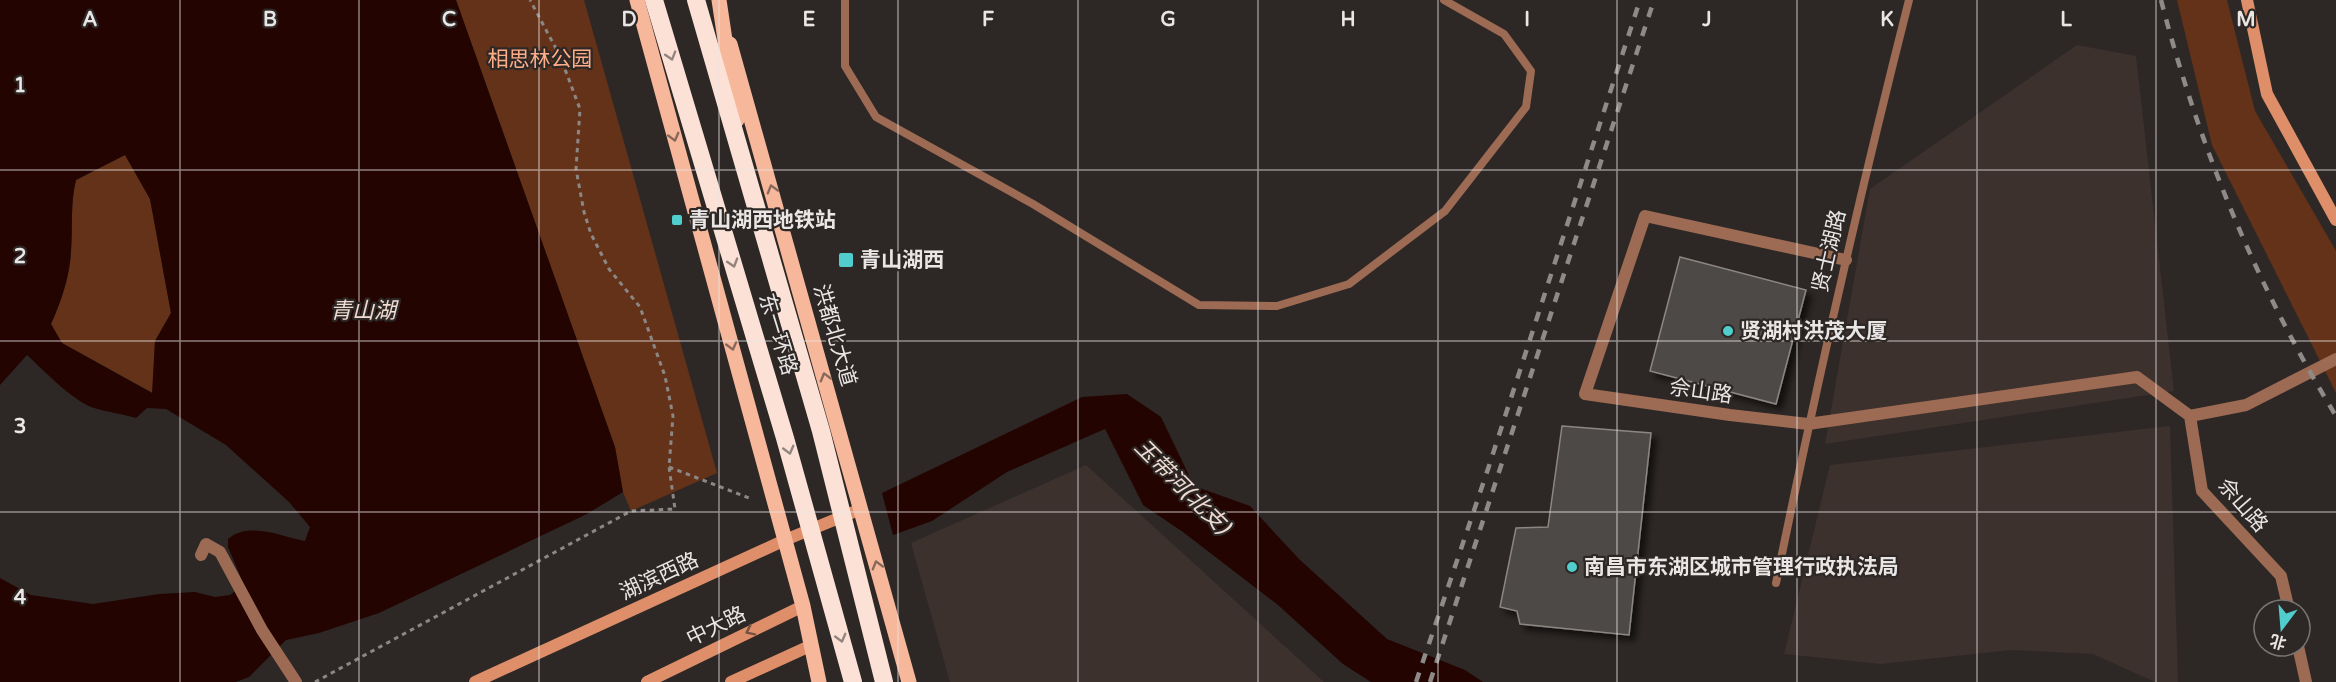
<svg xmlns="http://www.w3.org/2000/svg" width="2336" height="682" font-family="'Varela Round','Noto Sans SC',sans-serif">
<defs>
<filter id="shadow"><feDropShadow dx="5.5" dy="5.5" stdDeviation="3" flood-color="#0009"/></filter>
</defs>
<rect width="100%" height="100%" fill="#2d2826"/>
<!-- built -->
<path fill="#3c312d" d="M2077,45L2136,56L2174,391L1825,444L1870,189Z
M2170,426L2178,682H2155L2093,654L2011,650L1881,664L1784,654L1830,465Z
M1086,465L1324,682H950L911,543Z"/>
<!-- green -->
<path fill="#643219" d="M456,0H584L717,473L631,511L623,492L615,447Z
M2177,0H2227L2255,111L2336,251V393L2212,145Z
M125,155L150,199L171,313L155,341L153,393L62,343L51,324C61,302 70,276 71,251C73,227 70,204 76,180Z"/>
<!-- water -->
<path fill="#230400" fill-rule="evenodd" d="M0,0H456L615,447L623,492L587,514L379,613L319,633L286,640L249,677L236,682H0V578L31,595L93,604L159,594L195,592L215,597L230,595L237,590L241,578L228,547V539C248,521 281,536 305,541L310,527L289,502L226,445L166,409L147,408L136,418C122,414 108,412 94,408C75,403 42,369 27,355L0,385ZM125,155L150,199L171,313L155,341L152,393L62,343L51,324C61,302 70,276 71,251C73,227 70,204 76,180Z
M1127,394L1161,417L1194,486L1250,506L1299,559L1387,639L1465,670L1483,682H1371L1343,664L1278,605L1183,532L1143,505L1105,429L1007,472L932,521L893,535L882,493L1082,397Z"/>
<!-- building -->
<path fill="#4d4846" stroke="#8c8683" stroke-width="1.5" filter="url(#shadow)" d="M1680,257L1806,290L1776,404L1650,371Z
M1562,426L1651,433L1629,635L1520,624L1517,611L1500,607L1516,528L1548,527Z"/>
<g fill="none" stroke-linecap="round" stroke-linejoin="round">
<!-- path -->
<path stroke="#8b8785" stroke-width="3" stroke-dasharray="4.5 4.5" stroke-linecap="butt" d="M669,467L749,498
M315,682L631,511L675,509L669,467L673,416L665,376L640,307L609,269L591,234L584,212L576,169L580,109L560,56L530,0"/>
<!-- lane -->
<path stroke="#9d6a53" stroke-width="8" d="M845,0V66L876,117L1033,204L1199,305L1277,306L1349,284L1445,211L1526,107L1531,71L1504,34L1444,0
M1776,583C1816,387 1860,193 1909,0"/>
<!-- street -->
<path stroke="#9d6a53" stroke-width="12" d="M1846,260L1645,216L1585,394L1730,415L1808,424L2137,377L2190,416L2202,491L2281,576L2289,610
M2190,416L2246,405L2336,359
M201,555L206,544L220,552L262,630L296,682
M2298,646L2306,682"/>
<!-- secondary -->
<path stroke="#de8e69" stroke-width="12" d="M2247,0L2267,94L2336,220
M475,682L785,540L861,509
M647,682L803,606
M731,682L812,645"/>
<!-- primary -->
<path stroke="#f6b79b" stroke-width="15" d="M637,0L803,606L819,682
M730,44L909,682"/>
<!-- rail -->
<path stroke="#8e8a88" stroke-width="4.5" stroke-dasharray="10 10" stroke-linecap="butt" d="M2161,0C2199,147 2257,287 2336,416
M1416,682L1488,469L1640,0
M1430,682L1654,0"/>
<!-- primary-bridge -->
<path stroke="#f6b79b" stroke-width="15" d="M719,0L737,120"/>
<!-- highway-bridge -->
<path stroke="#fbe1d6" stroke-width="18" d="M654,0L785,438L853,682
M696,0L821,431L884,682"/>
</g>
<!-- one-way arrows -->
<defs><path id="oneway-chevron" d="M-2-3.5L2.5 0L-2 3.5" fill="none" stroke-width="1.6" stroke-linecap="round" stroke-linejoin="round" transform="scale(1.5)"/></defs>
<g stroke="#94847e">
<use href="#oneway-chevron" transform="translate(671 56) rotate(73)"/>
<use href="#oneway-chevron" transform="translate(733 263) rotate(73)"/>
<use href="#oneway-chevron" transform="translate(789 450) rotate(75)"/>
<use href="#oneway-chevron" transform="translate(841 638) rotate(75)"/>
</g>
<g stroke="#87685b">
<use href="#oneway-chevron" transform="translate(674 137) rotate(75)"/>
<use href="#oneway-chevron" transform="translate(772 189) rotate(-106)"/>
<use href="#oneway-chevron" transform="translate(732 346) rotate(75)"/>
<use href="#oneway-chevron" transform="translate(825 377) rotate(-106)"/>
<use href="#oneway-chevron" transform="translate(877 565) rotate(-106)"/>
</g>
<use stroke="#745141" href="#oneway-chevron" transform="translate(750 631) rotate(154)"/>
<!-- grid -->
<path fill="none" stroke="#e9e6e5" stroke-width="1.5" stroke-opacity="0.55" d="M180,0V682M359,0V682M539,0V682M719,0V682M898,0V682M1078,0V682M1258,0V682M1438,0V682M1617,0V682M1797,0V682M1977,0V682M2156,0V682M0,170H2336M0,341H2336M0,512H2336"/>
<!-- markers -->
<g fill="#52cdcd" stroke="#2d2826" stroke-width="2">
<rect x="671" y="214" width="12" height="12" rx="3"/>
<rect x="838" y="252" width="16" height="16" rx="3"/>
<circle cx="1728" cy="331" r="6"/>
<circle cx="1572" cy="567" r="6"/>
</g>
<g text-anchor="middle" stroke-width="4.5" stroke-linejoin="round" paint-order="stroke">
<!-- park labels -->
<g font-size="21" fill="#fdad88" stroke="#2d2826">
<text x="540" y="66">相思林公园</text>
</g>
<!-- poi labels -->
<g font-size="21" font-weight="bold" fill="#e9e6e5" stroke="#2d2826" text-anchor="start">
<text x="689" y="227">青山湖西地铁站</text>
<text x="860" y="267">青山湖西</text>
<text x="1740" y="338">贤湖村洪茂大厦</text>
<text x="1584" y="574">南昌市东湖区城市管理行政执法局</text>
</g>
<!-- street labels -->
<g font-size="21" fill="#e9e6e5" stroke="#2d2826">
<text transform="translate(1829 251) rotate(-77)" y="7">贤士湖路</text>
<text transform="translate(778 334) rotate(73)" y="7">东一环路</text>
<text transform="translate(835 335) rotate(74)" y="7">洪都北大道</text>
<text transform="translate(1701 391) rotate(8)" y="7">佘山路</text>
<text transform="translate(2243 505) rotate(49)" y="7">佘山路</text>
<text transform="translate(659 576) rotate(-25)" y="7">湖滨西路</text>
<text transform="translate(716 626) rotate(-26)" y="7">中大路</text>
</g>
<!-- water labels -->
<g font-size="22" font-style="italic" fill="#f0dbd2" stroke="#2d2826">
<text x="363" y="318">青山湖</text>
<text transform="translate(1183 486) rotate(45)" y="8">玉带河(北支)</text>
</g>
</g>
<g font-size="20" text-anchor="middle" font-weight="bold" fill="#e9e6e5" stroke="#2d2826" stroke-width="4.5" stroke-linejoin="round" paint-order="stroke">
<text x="90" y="26">A</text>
<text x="270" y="26">B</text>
<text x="449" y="26">C</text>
<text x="629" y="26">D</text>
<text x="809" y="26">E</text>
<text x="988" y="26">F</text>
<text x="1168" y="26">G</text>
<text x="1348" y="26">H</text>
<text x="1527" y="26">I</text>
<text x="1707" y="26">J</text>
<text x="1887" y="26">K</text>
<text x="2066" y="26">L</text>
<text x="2246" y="26">M</text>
<text x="20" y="92">1</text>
<text x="20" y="263">2</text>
<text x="20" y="433">3</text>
<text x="20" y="604">4</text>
</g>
<!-- north arrow -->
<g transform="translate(2282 628) rotate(196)"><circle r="28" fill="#2d2826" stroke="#787472" stroke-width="1.5"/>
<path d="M0-4.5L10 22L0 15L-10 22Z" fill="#52cdcd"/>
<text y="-9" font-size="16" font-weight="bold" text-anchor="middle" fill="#e9e6e5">北</text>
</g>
</svg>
